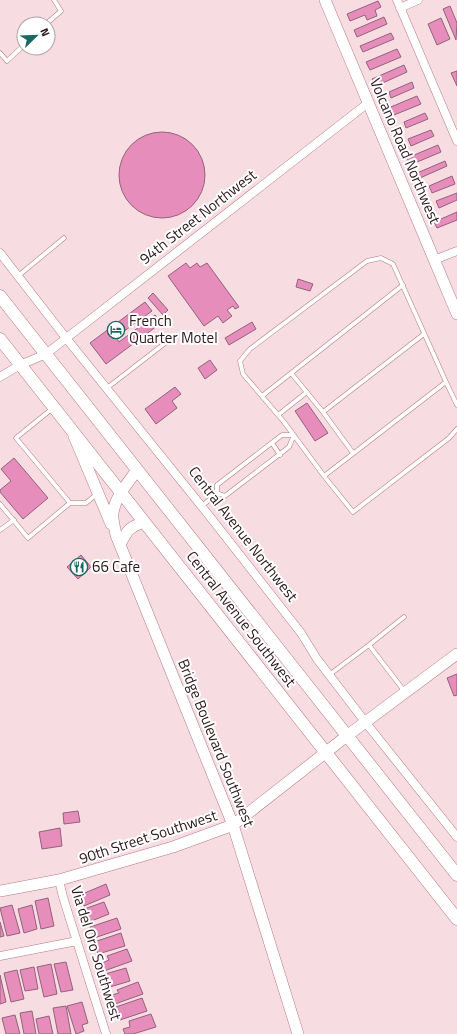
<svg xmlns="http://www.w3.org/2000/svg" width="457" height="1034" font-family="'Titillium Web',sans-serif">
<rect width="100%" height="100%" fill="#f7dde1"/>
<!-- building -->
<path fill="#e68dbb" stroke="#93627b" d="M378,1L381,7L375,10L377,16L367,20L365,15L350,21L347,14Z
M450,6L457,23L456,40L443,9Z
M384,17L387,24L357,37L354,30Z
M441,18L450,39L437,45L428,24Z
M391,33L394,39L363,52L360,46Z
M397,49L401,57L370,70L366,62Z
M404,65L407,72L376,86L372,79Z
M457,71V86L451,73Z
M412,82L414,88L391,98L389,92Z
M417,96L421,104L389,117L386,109Z
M425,113L428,119L406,128L404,122Z
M431,130L434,136L411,146L408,139Z
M119 175a43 43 0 1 1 86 0a43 43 0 1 1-86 0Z
M438,145L441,152L410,165L407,158Z
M445,161L447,166L420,178L417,173Z
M452,176L455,184L432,193L429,186Z
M457,193V200L439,208L436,201Z
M457,212V220L437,228L434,222Z
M186,263L190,268L197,263L200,267L207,263L239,307L235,309L233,306L227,310L232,316L223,323L218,316L204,326L168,276Z
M298,279L313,284L310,291L296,287Z
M153,293L168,310L163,315L148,298Z
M145,302L152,311L116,337L119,342L155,315L161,323L106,364L90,343Z
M252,322L256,329L229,345L225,338Z
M210,360L217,370L205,379L198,368Z
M175,387L181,394L172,401L177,408L156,424L145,409Z
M307,403L328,433L315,441L295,411Z
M14,458L48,498L23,519L0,492V490L11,481L1,469Z
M81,555L91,567L78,579L67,567Z
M457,674V695L454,696L447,678Z
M78,811L80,822L64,824L63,813Z
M60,828L62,846L42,849L39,832Z
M106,884L110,895L84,906L80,895Z
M48,898L54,926L41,929L35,901Z
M104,902L109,914L89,922L84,909Z
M12,905L20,933L7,936L0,908Z
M32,905L37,929L24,933L18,909Z
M117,918L121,929L94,938L90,927Z
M0,922L4,936L0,937Z
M121,933L125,946L98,954L94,942Z
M127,949L132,961L104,971L102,963L109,960L107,956Z
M66,962L73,990L61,992L54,964Z
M51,964L57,994L44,997L37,967Z
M34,967L38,989L25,991L20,970Z
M126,968L130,981L110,987L105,974Z
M17,970L24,999L11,1002L4,973Z
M0,975L6,1002L0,1004Z
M138,982L143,994L115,1004L112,995L119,993L117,990Z
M142,998L147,1011L120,1020L116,1007Z
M82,1002L88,1023L82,1025L84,1031L76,1034L67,1006Z
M66,1006L71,1034H58L53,1008Z
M32,1011L36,1034H24L20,1013Z
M151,1014L156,1027L133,1034H125L123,1029L130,1027L129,1021Z
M15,1015L20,1034H6L2,1018Z
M49,1016L53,1034H39L36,1019Z"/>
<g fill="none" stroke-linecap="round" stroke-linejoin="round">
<defs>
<path id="lane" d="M46,24L61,11L54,0
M0,53L7,61L24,45
M381,258L393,264L446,382L324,476L284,422L243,374L240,361L250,349L367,261Z
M18,276L64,238
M291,373L323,412L424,334
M446,382L457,405
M107,388L173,337
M262,396L403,285
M323,412L353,453
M278,415L307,392
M282,435H294L289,447L225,496L217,493V485Z
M272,443L280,455
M324,476L353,512L449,438L457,429
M70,503H86L97,494
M0,504L28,538L70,503L16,438L53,408
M202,506L217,493
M0,530L14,520
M369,645L404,617
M329,675L369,645L405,692"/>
<path id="street" d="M397,0L457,141
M400,8L418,0
M0,253L66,338L207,513L301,633L317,659L366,723L457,837
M434,260L457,251
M0,377L20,365L46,354L368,103
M59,880L63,897L106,1034
M0,956L77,941"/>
<path id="secondary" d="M325,0L457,314
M74,436L111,524
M137,470C128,483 115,497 113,513C112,520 115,528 116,535L233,825L298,1034
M120,545C127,530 129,528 143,522
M0,891L59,880L173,847L233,825L348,735L457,654"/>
<path id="primary" d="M0,296L457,875
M0,339L457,919"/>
</defs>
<!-- lane casing -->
<use href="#lane" stroke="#b37a84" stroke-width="5"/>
<!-- street casing -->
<use href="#street" stroke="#b37a84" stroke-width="9"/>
<!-- secondary casing -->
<use href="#secondary" stroke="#b37a84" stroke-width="12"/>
<!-- primary casing -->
<use href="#primary" stroke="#b37a84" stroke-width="13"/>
<!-- lane -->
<use href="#lane" stroke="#fff" stroke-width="4"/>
<!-- street -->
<use href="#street" stroke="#fff" stroke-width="8"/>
<!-- secondary -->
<use href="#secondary" stroke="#fff" stroke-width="11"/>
<!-- primary -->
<use href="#primary" stroke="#fff" stroke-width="12"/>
</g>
<!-- icons -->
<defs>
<symbol id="hotel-ring" viewBox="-11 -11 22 22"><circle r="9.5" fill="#fff" stroke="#1b6761" stroke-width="1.5"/><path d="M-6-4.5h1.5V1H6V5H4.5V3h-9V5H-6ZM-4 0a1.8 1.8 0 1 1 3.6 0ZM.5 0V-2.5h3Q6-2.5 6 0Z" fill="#1b6761"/></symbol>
<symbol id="restaurant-ring" viewBox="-11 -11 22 22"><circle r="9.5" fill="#fff" stroke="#1b6761" stroke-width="1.5"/><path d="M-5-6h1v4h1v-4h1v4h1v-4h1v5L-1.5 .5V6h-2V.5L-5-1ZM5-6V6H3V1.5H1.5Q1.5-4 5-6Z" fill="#1b6761"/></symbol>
</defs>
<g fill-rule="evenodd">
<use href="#hotel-ring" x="106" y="320" width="20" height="20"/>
<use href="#restaurant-ring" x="69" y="557" width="20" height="20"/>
</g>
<g text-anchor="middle" stroke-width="4" stroke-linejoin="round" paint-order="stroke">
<!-- street labels -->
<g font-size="15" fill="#2d171c" stroke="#fff">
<text transform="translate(405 151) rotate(67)" y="5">Volcano Road Northwest</text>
<text transform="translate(198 217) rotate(-38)" y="5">94th Street Northwest</text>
<text transform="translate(243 534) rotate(52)" y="5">Central Avenue Northwest</text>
<text transform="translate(241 619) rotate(52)" y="5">Central Avenue Southwest</text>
<text transform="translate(216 743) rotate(68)" y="5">Bridge Boulevard Southwest</text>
<text transform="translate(148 837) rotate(-18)" y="5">90th Street Southwest</text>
<text transform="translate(96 953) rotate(73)" y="5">Via del Oro Southwest</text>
</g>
<!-- poi labels -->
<g font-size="15" fill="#2d171c" stroke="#fff" text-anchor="start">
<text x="129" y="326">French<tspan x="129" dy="17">Quarter Motel</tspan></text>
<text x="92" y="572">66 Cafe</text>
</g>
</g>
<!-- north arrow -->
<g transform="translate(36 36) rotate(67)"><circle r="19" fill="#ffffff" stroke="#aba2a4"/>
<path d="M0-3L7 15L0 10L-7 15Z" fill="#1b6761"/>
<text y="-6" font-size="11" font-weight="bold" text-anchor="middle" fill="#2d171c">N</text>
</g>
</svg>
